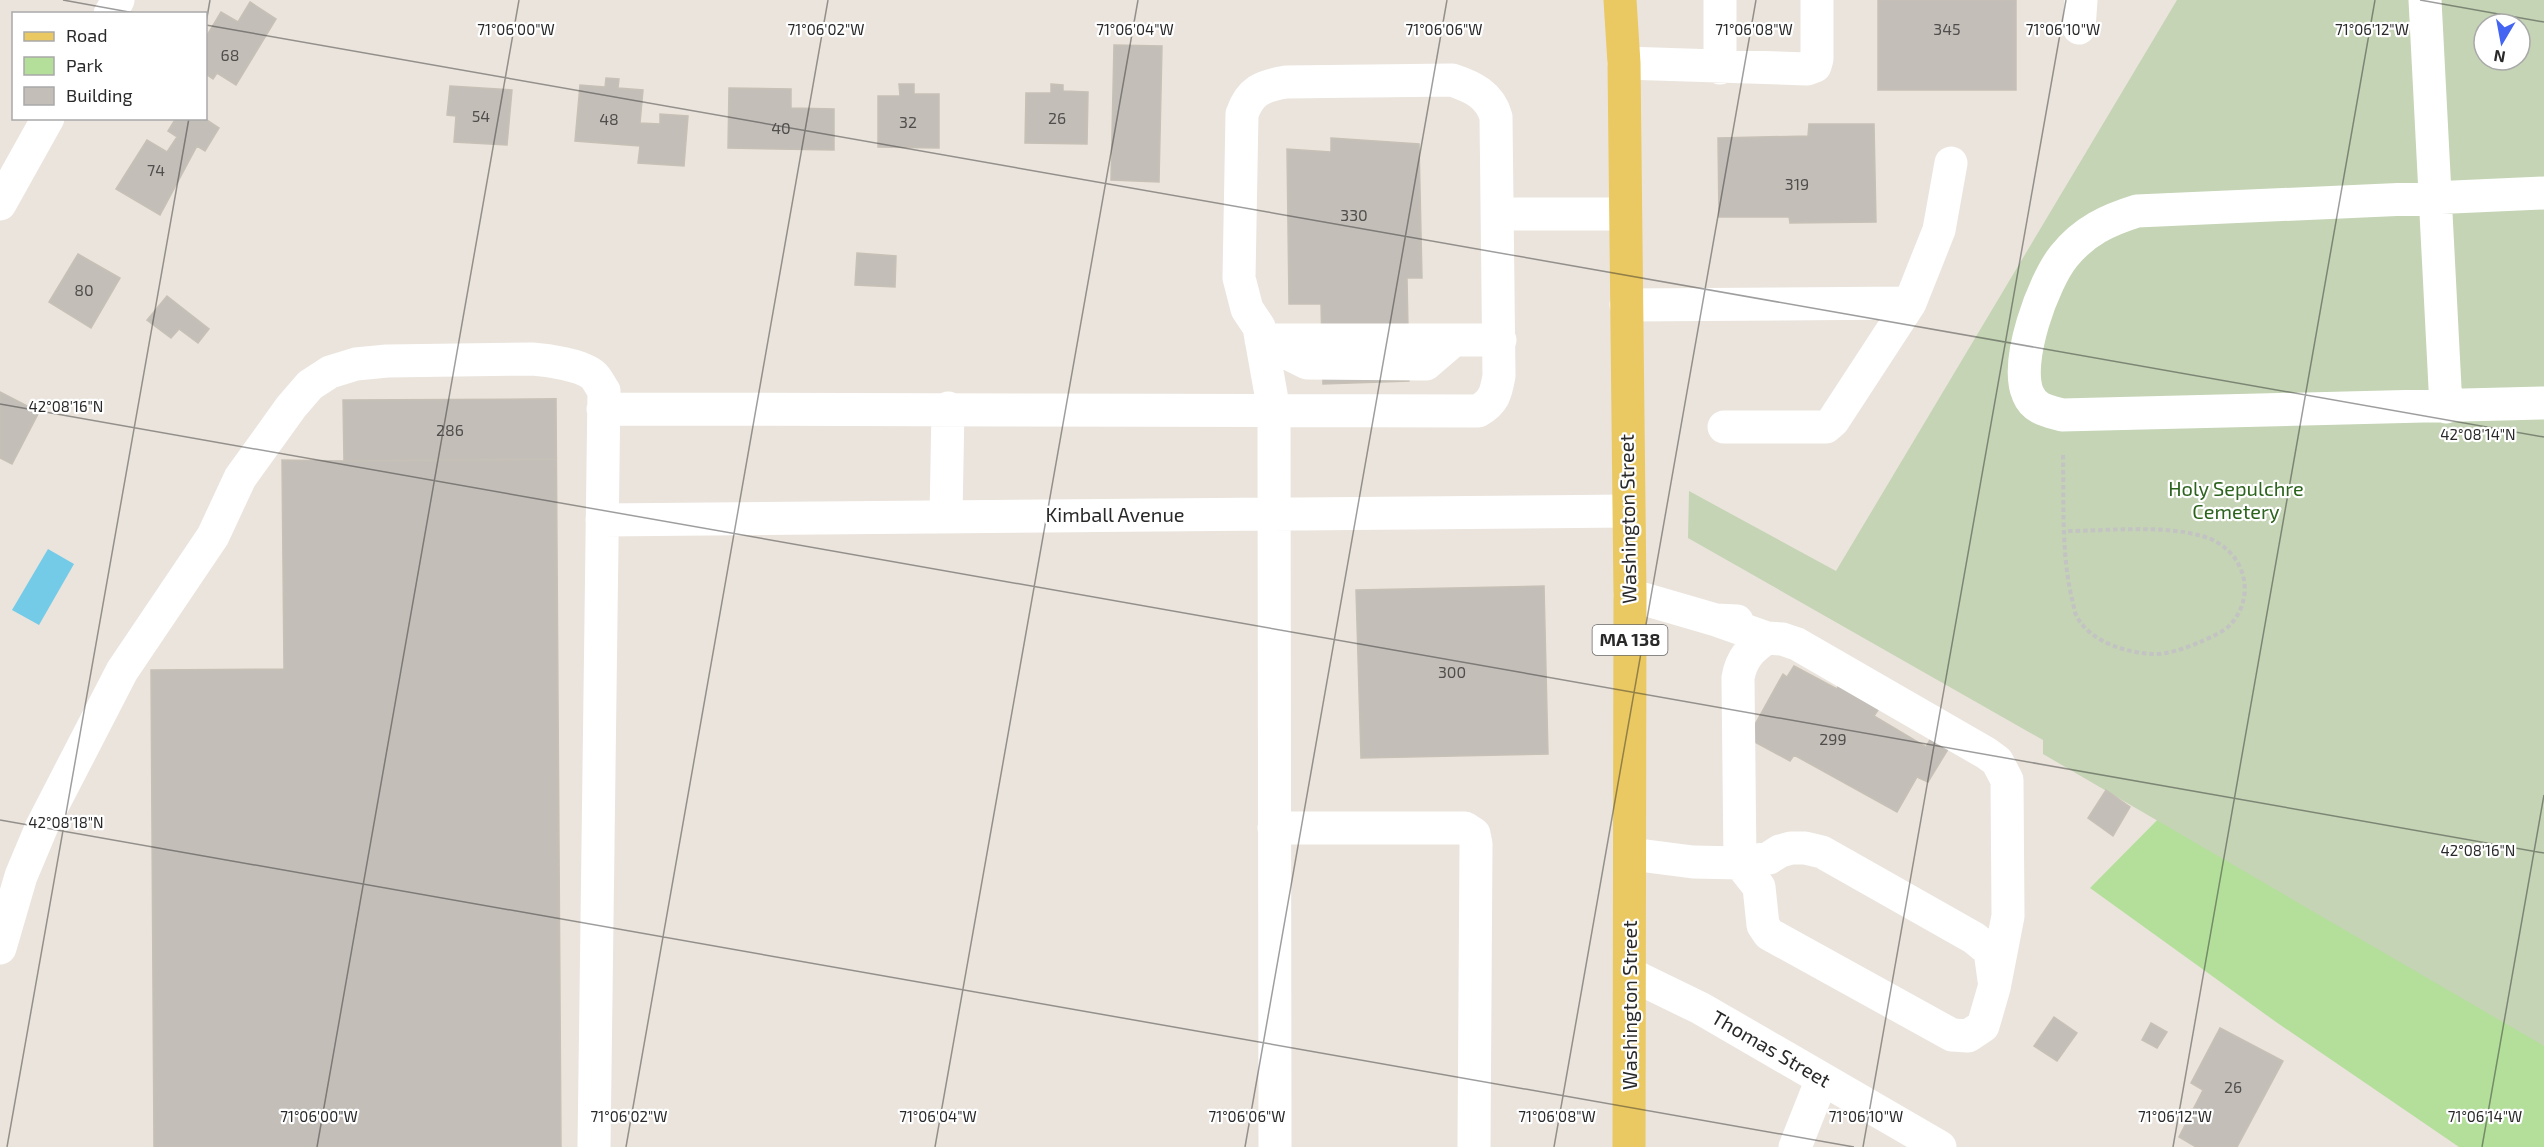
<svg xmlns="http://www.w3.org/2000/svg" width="2544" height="1147" font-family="'Exo 2',sans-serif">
<rect width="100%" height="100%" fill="#ebe4dc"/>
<!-- green -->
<path fill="#b3df9b" d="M2544,439V1147H2459L2276,1022L2090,888L2265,711Z"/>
<!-- cemetery -->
<path fill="#c4d4b4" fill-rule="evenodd" d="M2177,0H2544V1046L2043,754V740L1688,538L1689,491L1836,571ZM2484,24H2520V60H2484Z"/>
<!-- water -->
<path fill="#73cbe8" d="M48,549L74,564L39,625L12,610Z"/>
<!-- building -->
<path fill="#c3beb8" stroke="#c6c0b6" stroke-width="1.5" d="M1878,0H2016V90H1878Z
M250,2L276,19L236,85L217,73L213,79L206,74V37L221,12L238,22Z
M1114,45L1162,46L1159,182L1111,180Z
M606,78L619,79L618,88L643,90L640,123L660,124V114L688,116L684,166L638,163L640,146L575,141L580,85L605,87Z
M899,84H914V94H939V148L878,147V96H900Z
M1051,84L1063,85V91L1088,92L1087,144L1025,143L1026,93H1051Z
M450,86L512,90L507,145L454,142L456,116L447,115Z
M729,88L791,89V108L834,109V150L728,148Z
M176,118H204L219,128L205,151L197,146L160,215L116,189L147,140L167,152L177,137L168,131Z
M1809,124H1874L1876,222L1790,223L1789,217H1719L1718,138L1808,136Z
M1331,138L1419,144L1422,278H1407L1409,381L1323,384L1321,304H1289L1287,149L1331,152Z
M857,253L896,256L895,287L855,285Z
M78,254L120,278L91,328L49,302Z
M167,296L209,329L198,343L179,329L171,338L147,320Z
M0,392L39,412L12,464L0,458Z
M556,399L561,1147H154L151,670L284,669L282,460L344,461L343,400Z
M556,399V459L344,461L343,400Z
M1544,586L1548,754L1361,758L1356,590Z
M1794,666L1837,689L1839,684L1880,707L1874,716L1926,747L1932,736L1950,746L1928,782L1917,777L1897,812L1794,755L1790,761L1753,741V728L1783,674L1787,677Z
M2106,790L2130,807L2113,836L2088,818Z
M2054,1017L2077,1033L2057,1061L2034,1046Z
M2151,1023L2167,1032L2157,1048L2142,1040Z
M2220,1028L2283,1061L2237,1147H2196L2179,1137L2203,1090L2191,1083Z"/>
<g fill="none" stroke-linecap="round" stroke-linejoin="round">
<!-- path -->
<path stroke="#c3c3c3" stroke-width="4" stroke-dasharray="4.5 3" stroke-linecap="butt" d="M2063,455C2064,502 2061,553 2072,599C2074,605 2074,612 2077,617C2091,642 2125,652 2151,654C2167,655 2186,648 2200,642C2209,638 2224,632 2231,624C2258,593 2243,549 2205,537C2164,524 2108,531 2065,531"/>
<!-- minor -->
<path stroke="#fff" stroke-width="33" d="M2425,0L2446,407
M110,14L118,0
M2079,28L2081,0
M1624,63L1807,69L1815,66L1817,59V0
M1720,68V0
M2544,193L2137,211C2108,220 2084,231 2064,256C2043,282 2014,362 2028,394C2034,409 2048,411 2062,415L2544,403
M0,204L48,118
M1498,214H1624
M1910,303L1939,230L1951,163
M1626,305L1910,303L1833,421L1826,427H1724
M1261,340H1500
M1265,342L1307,363L1426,364L1454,340
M603,409L1478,411C1494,402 1496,393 1499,376L1496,117C1490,95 1473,87 1452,80L1286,82C1262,86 1250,91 1242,114L1239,278L1247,309L1259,327L1274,411L1275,1147
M946,517L948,408
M602,520L1628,511
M1630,595L1716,620L1737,621
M1767,638C1751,648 1741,659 1738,678L1740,863L1769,858L1780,851L1791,848H1805L1822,852L1974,938L1990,951L1994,980
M1274,828H1465L1474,834L1476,844L1474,1147
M1631,854L1693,862L1740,863L1759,887L1763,925L1769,934L1952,1035L1968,1036L1983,1026L1994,988L2008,916L2007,780L1997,761L1986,753L1797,644L1782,639L1767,638L1716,620
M0,948L21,876L42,826L122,671L213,536L240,478L291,407L310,385L330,372L356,364L387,361L532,359C547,360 582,365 593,375C597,378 601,387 604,391L594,1147
M1630,974L1700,1008L1940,1147
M1795,1147L1822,1079"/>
<!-- major -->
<path stroke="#eac862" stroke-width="33" d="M1620,0L1624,63L1630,595L1629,1147"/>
</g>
<!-- ticks -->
<path fill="none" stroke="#292929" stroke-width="1.5" stroke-opacity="0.45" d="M63,0L140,14M2420,0L2544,22M206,23L210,0M206,25L2544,437M0,404L2544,853M0,820L1854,1147M7,1147L189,118M317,1147L519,0M626,1147L828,0M935,1147L1138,0M1245,1147L1447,0M1554,1147L1756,0M1863,1147L2066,0M2173,1147L2375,0M2482,1147L2544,795"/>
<g text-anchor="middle" stroke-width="4.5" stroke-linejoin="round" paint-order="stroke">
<!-- number labels -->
<g font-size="16" fill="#504e4d">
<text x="1947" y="35">345</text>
<text x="230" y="61">68</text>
<text x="481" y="122">54</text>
<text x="1057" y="124">26</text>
<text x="609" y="125">48</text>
<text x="908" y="128">32</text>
<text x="781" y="134">40</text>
<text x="156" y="176">74</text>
<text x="1797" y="190">319</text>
<text x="1354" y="221">330</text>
<text x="84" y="296">80</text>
<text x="450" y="436">286</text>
<text x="1452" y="678">300</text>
<text x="1833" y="745">299</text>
<text x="2233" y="1093">26</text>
</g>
<!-- shield labels -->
<rect fill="#fff" stroke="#696969" stroke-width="1.5" x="1592.5" y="625" width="75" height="30" rx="4.5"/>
<g font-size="18" font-weight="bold" fill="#292929">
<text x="1630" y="646">MA 138</text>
</g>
<!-- park labels -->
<g font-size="20" fill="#2c631d" stroke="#fff">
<text x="2236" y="496">Holy Sepulchre<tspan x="2236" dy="23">Cemetery</tspan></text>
</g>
<!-- street labels -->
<g font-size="20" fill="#292929" stroke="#fff">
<text x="1115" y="522">Kimball Avenue</text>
<text transform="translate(1628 519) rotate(-91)" y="7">Washington Street</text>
<text transform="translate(1630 1005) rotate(-90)" y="7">Washington Street</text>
<text transform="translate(1771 1049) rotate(30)" y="7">Thomas Street</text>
</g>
</g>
<g font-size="15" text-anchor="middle" fill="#292929" stroke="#fff" stroke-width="4.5" stroke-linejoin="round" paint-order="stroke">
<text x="516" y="35">71°06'00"W</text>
<text x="826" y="35">71°06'02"W</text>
<text x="1135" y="35">71°06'04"W</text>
<text x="1444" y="35">71°06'06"W</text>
<text x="1754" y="35">71°06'08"W</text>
<text x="2063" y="35">71°06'10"W</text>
<text x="2372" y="35">71°06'12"W</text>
<text x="66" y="412">42°08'16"N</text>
<text x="2478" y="440">42°08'14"N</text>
<text x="66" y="828">42°08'18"N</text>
<text x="2478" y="856">42°08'16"N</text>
<text x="319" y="1122">71°06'00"W</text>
<text x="629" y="1122">71°06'02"W</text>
<text x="938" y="1122">71°06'04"W</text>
<text x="1247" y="1122">71°06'06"W</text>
<text x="1557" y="1122">71°06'08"W</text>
<text x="1866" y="1122">71°06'10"W</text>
<text x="2175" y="1122">71°06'12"W</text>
<text x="2485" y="1122">71°06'14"W</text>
</g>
<!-- legend -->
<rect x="12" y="12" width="195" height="108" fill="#ffffff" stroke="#a9a9a9" stroke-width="1.5"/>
<rect x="24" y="32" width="30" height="9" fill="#eac862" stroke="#a9a9a9" stroke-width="1.5"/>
<text x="66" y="42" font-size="18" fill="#292929">Road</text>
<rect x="24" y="57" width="30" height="18" fill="#b3df9b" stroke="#a9a9a9" stroke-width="1.5"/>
<text x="66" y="72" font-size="18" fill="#292929">Park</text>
<rect x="24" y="87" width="30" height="18" fill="#c3beb8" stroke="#a9a9a9" stroke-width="1.5"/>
<text x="66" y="102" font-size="18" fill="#292929">Building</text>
<!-- north arrow -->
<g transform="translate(2502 42) rotate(190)"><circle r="28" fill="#ffffff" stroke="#a9a9a9" stroke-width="1.5"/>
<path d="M0-4.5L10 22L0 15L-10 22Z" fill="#4365f1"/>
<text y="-9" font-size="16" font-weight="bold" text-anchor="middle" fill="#292929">N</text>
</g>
</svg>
